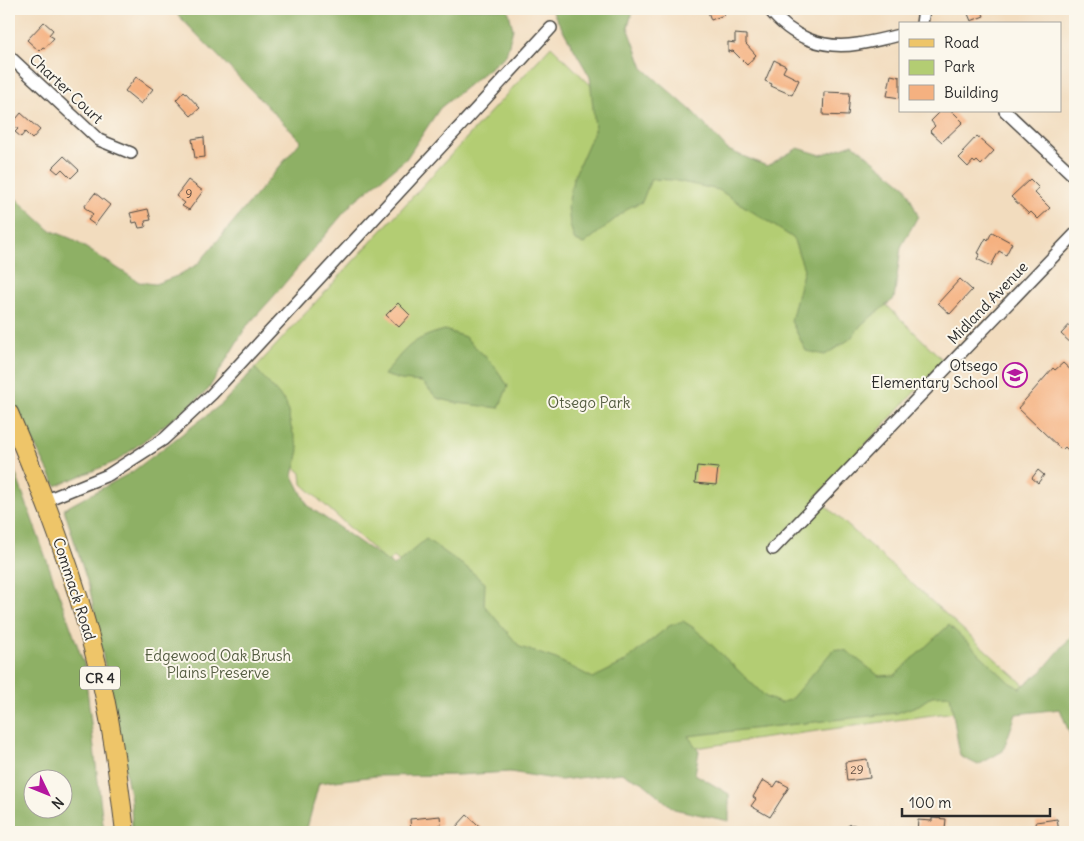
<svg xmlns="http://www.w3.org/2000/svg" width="1084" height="841" font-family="Delius,sans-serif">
<rect width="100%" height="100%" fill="#fbf7ec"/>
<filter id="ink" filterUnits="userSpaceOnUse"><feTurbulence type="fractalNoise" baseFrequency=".02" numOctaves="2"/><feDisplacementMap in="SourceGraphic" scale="10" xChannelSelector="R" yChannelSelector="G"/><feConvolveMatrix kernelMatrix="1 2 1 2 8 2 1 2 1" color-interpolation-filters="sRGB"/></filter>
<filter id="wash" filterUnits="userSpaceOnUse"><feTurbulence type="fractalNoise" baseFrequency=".0096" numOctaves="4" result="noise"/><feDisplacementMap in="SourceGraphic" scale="20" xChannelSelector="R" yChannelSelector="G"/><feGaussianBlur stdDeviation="1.12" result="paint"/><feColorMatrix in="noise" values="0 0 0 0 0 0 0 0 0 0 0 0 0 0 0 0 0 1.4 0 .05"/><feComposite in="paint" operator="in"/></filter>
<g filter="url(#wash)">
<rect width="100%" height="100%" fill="#f2dcbe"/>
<!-- green -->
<path fill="#b3cd73" stroke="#6f7c4f" d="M551,46L684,177L769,191L944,361L816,497L1041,700L615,759L394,557L387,562L302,484L301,473L223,403Z"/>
<!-- forest -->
<path fill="#8eb065" stroke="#5c6e48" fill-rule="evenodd" d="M175,9H508L513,29L506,55L440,108L406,159L353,202L274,296L246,327L208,390L187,408L117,461L56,486L9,395V192L50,230L72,239L139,282L155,284L177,276L198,264L301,141L176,13Z
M551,9H633L628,27L643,68L693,112L728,150L767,166L798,148L821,155L853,144L906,187L918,216L901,247L894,299L862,324L850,339L825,355L806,351L791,321L804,269L793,238L719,190L672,180L651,179L642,202L630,207L584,244L575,241L570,225L568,206L573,179L595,129L590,77Z
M445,330L465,337L493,364L508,386L499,408L457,403L437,398L422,382L401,380L384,375C405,349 410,339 445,330Z
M255,368L286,403L291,427L299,450L293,476L308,506L394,566L426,539L466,567L485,583L484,605L520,647L556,659L593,678L623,663L669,626L683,621L694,628L766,697L780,703L791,699L834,649L847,651L879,676L895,675L949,625L1010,683L1020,688L1041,672L1075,632V747L1060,709L1016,714L1003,751L978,765L960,756L950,695L932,696L919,705L897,713L688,736L699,751L695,774L729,794V821L674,809L642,782L621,773L561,780L510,772L458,775L376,776L319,783L306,832H132L131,800L90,590L64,509L132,472L223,403Z
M9,455L84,664L104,832H9ZM62,778V808H32V778Z"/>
<g id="blocks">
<!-- building -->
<path fill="#f5b180" d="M707,9H722L724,15L711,20Z
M966,9H981L984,16L971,21Z
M44,22L53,30L49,35L54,38L45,48L43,47L39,51L27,40Z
M735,34L746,35V44L756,55L747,65L733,51L728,52V42L735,43Z
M774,60L786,66L783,72L799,80L792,95L771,86L772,84L765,81Z
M891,75L900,77V98L887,96Z
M136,77L153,89L141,104L125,91Z
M184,91L200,108L191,116L176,100Z
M824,92L850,93L848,116L823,115Z
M941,111H952L963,122L942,142L930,131L935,126L931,121Z
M21,113L40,130L32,139L25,132L21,137L15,132L18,129L12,124Z
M977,136L994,151L981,165L977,161L975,163L973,161L968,167L959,158L964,153L962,152Z
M204,137L205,157L195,158L192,139Z
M64,156L79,170L71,178L62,169L58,173L52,168Z
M1030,179L1039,188L1034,192L1050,208L1038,219L1031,212L1029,214L1011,197Z
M188,180L203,191L189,210L182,206L185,203L176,196Z
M95,193L110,205L95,225L88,220L93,214L84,207Z
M148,209L151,220L145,221L146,227L139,228L137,222L133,223L130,213Z
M992,232L1012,243L1006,255L999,251L991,266L977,259L980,254L978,253L986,238L988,240Z
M960,279L972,290L950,314L938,303Z
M398,303L410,315L399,327L386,315Z
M1075,319V347L1061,334Z
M1063,363L1075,374V457L1065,447L1062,450L1018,408L1053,368L1055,370Z
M697,466L718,468L716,485L695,483Z
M1038,470L1044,475L1038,483L1032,478Z
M867,759L870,778L847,781L845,762Z
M763,780L774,787L778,781L789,787L770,817L751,806L756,799L753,797Z
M467,815L486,832H462L456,827Z
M440,816L441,825H438L439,832H411L410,819Z
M932,818L946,819L945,830H940V832H917L918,820L932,821Z
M1057,819L1059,832H1037L1036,822Z"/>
</g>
</g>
<g filter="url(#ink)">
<use href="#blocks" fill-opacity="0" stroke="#494641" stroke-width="1"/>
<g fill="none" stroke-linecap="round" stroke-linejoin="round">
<defs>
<path id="minor" d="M769,9C791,37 822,50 858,44C872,42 886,38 900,35
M922,24L924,9
M9,56L99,140L131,153
M1005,111L1075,177
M44,501L108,475L164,439L212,394L551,28
M773,549L1075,234
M852,831L853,832"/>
<path id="primary" d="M9,413C43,493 75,575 96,660C111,716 118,774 125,832"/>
</defs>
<!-- minor casing -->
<use href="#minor" stroke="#494641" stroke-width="14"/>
<!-- primary casing -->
<use href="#primary" stroke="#494641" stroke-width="20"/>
<!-- minor -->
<use href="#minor" stroke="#fff" stroke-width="11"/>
<!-- primary -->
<use href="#primary" stroke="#eec569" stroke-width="18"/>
</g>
</g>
<!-- icons -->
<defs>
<symbol id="school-ring" viewBox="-11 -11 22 22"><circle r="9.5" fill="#fbf7ec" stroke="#b5179e" stroke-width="1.5"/><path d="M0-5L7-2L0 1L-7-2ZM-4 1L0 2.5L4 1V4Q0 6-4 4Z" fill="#b5179e"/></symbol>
</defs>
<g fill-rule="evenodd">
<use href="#school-ring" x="1001" y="361" width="28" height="28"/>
</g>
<g text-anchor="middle" stroke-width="4" stroke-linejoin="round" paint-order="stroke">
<!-- number labels -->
<g font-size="12" fill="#5e4c40">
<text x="189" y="198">9</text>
<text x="857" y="774">29</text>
</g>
<!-- shield labels -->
<rect fill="#fbf7ec" stroke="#696865" stroke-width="1" x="80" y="666.5" width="40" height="23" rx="4"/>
<g font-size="14" font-weight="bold" fill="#2b2b2b">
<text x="100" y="683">CR 4</text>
</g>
<!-- street labels -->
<g font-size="15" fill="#2b2b2b" stroke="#fbf7ec">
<text transform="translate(66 89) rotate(43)" y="5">Charter Court</text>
<text transform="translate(988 303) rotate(-46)" y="5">Midland Avenue</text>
<text transform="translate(74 589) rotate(72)" y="5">Commack Road</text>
</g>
<!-- poi labels -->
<g font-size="15" fill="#2b2b2b" stroke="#fbf7ec" text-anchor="end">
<text x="998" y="371">Otsego<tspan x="998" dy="17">Elementary School</tspan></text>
</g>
<!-- park labels -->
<g font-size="15" fill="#545c41" stroke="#fbf7ec">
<text x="589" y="408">Otsego Park</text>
<text x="218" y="661">Edgewood Oak Brush<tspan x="218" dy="17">Plains Preserve</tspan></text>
</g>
</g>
<!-- margin -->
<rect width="1084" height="841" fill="none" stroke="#fbf7ec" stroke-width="30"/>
<!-- legend -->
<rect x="899" y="22" width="162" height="90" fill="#fbf7ec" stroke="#a8a59f"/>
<rect x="909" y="39" width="25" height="8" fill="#eec569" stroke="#a8a59f"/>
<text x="944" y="48" font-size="15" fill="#2b2b2b">Road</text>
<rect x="909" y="60" width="25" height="15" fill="#b3cd73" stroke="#a8a59f"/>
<text x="944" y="72" font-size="15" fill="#2b2b2b">Park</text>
<rect x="909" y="85" width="25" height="15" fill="#f5b180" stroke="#a8a59f"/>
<text x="944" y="98" font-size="15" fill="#2b2b2b">Building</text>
<!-- north arrow -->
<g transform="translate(48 794) rotate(133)"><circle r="24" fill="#fbf7ec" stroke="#a8a59f"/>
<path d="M0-4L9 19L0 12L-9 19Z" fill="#b5179e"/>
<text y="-8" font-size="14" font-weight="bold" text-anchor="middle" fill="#2b2b2b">N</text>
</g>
<!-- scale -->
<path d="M902 808v8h148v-8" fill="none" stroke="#2b2b2b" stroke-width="2.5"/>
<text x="909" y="808" font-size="15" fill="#2b2b2b" stroke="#fbf7ec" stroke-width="4" paint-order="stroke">100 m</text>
</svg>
